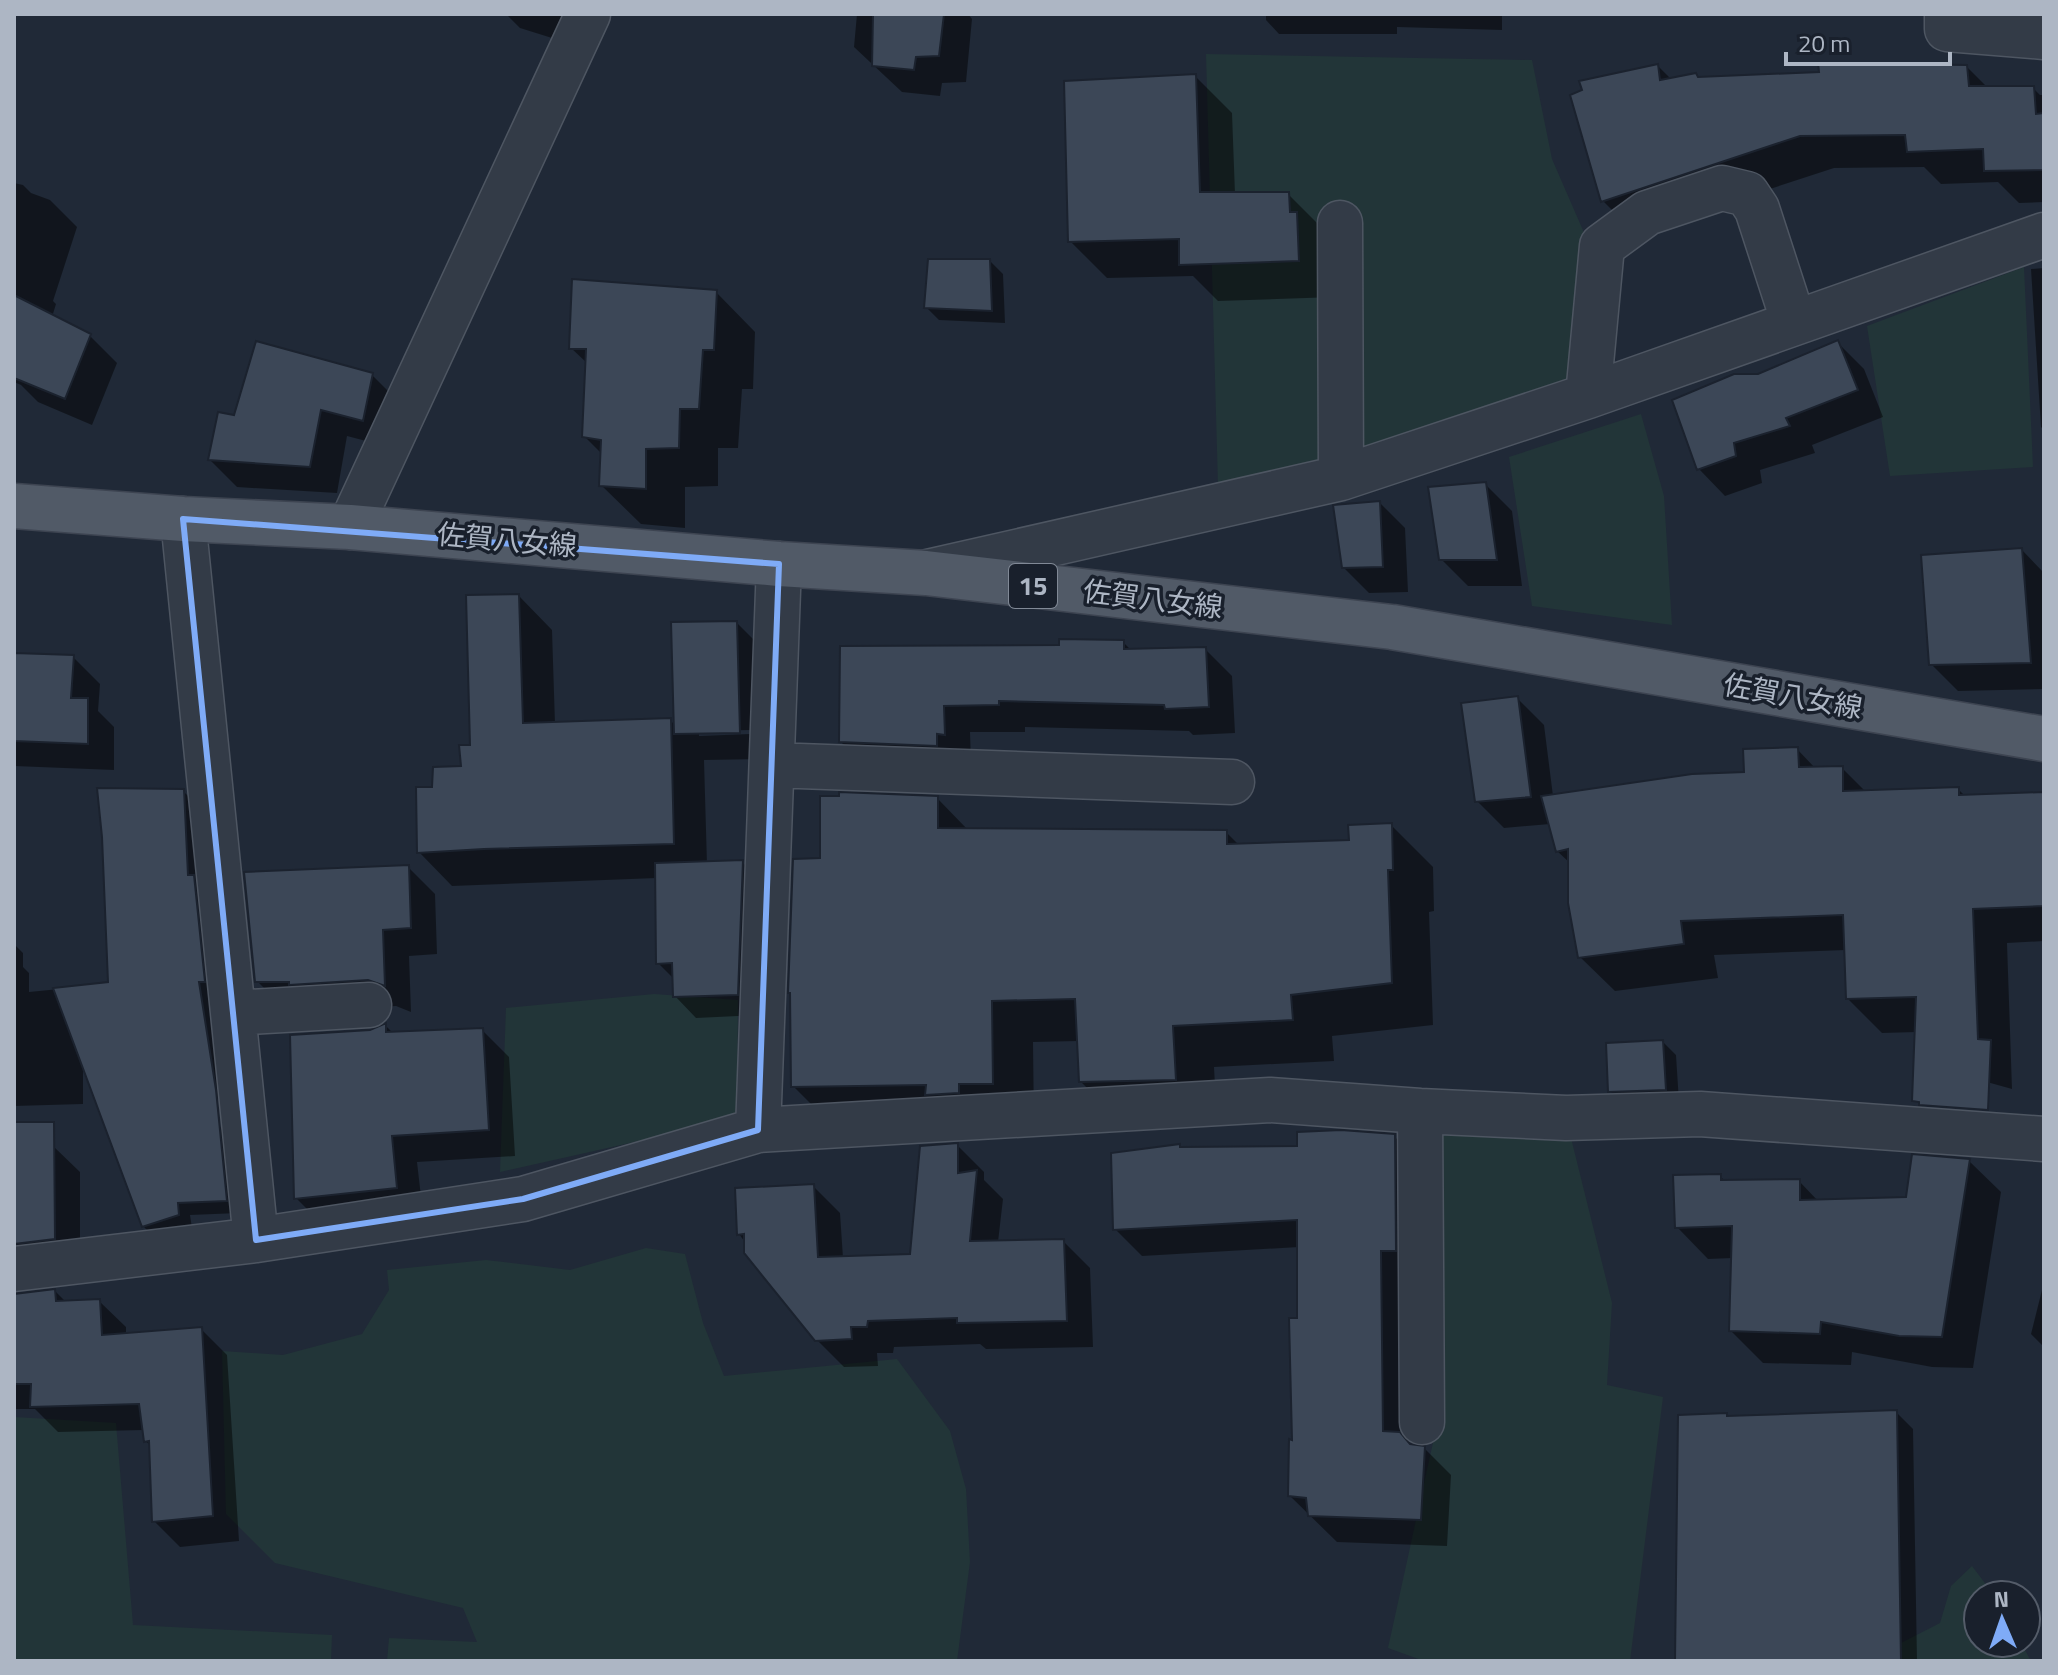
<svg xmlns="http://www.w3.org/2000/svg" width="2058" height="1675" font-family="'Titillium Web','Noto Sans JP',sans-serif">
<rect width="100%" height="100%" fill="#202937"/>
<!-- green -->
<path fill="#223538" d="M1206,54L1532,60L1552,159L1592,251L1580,384L1357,453L1218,486Z
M2024,267L2033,467L1890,476L1867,326Z
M1641,414L1664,496L1672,625L1532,606L1509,457Z
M654,994L738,1000L737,1119L500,1172L506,1008Z
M1430,1127L1570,1134L1612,1303L1607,1385L1663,1397L1630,1661H1424L1388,1648L1434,1438Z
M646,1248L685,1254L703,1323L724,1376L897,1359L950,1431L966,1489L970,1562L957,1661H387L389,1638L477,1642L463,1608L275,1563L226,1514L222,1351L283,1355L362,1334L389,1290L387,1270L486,1260L570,1270Z
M14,1417L116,1423L133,1625L332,1635L331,1661H14Z
M1972,1566L1994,1595H1978V1643H2021L2031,1661H1902L1901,1643L1940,1623L1951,1586Z"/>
<!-- shadow -->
<path fill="#0007" fill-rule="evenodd" d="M506,14H601L564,27L552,38L520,28Z
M857,14H968L972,19L966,82L942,83L940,96L902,92L854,47Z
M1266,14H1502V30L1397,27V34H1279L1266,20Z
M1658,66L1672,80L1967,67L1988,88H2033L2040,95H2044V202L2019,203L1998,182L1941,184L1924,167L1834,168L1635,233L1602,200Z
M1195,76L1232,113L1235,194H1288L1325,231L1335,297L1218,301L1193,276L1107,278L1070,241Z
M14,183L23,185L31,193L50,200L77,227L53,301L56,304L52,317L90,336L117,363L92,425L38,402L21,385L14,382Z
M990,261L1003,274L1005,323L939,320L926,307Z
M2044,268V430L2041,427L2031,269Z
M716,292L755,332L753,389H742L738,448H718V486L685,487V528L641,524L601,485L602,454L584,436L588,364L571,348Z
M1837,342L1864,369L1883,417L1812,445L1815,453L1760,470L1762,483L1725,496L1699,469L1759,376Z
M372,375L399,402L389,447L347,436L337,493L237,487L210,460L236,418Z
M1485,484L1512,511L1522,586H1468L1441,559Z
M1380,503L1405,528L1408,592L1369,593L1344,568Z
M2022,550L2044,573V689L1958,691L1931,664Z
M519,596L552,630L555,724L670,720L675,725L737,623L764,650L766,759L704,760L707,864L742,862L764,884L759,1015L696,1018L675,996V980L658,963L657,878L452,886L419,852L434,789L464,768ZM750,730V734L699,736V731Z
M1123,642L1132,651L1205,649L1232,676L1235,733L1193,735L1189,731L1025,727V732H970L971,761L868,769L841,742L1061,647Z
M14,655L73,657L100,684L98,711L114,727V770L14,766Z
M1517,698L1544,725L1553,796L1746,774L1797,749L1816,769L1842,768L1866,792L1958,789L1966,797L2044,794V941L2007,943L2012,1089L1951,1072L1917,1032L1882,1033L1847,998L1846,950L1714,955L1718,978L1615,991L1580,957L1570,863L1557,851L1550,824L1504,828L1477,801Z
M183,791L213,821L241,1098L117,1103L83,1069V1104L14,1106V944L23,953V967L29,973V992L110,984Z
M937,798L969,831L1226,832L1240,846L1351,842L1391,825L1433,867L1434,911L1429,912L1433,1025L1332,1036L1334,1061L1214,1067L1217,1122L1123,1123L1080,1081L1079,1041L1033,1042L1034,1125L835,1128L793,1086L822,860Z
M408,867L435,894L437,954L409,956L411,1012L396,1006L318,1011L284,1008L257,981Z
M385,1025L394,1034L482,1030L509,1057L515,1156L417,1162L423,1214L323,1225L296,1198L371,1032Z
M1663,1042L1676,1055L1679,1102L1623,1104L1610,1091Z
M218,1125L231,1138L239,1213L190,1215L192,1228L157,1240L143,1226Z
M1394,1136L1421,1163L1407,1277L1409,1444L1424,1448L1451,1475L1447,1546L1337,1542L1290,1496L1299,1320V1247L1142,1256L1115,1229L1179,1146L1182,1149L1299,1148Z
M957,1145L984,1172V1180L1003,1199L998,1242L1063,1241L1090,1268L1093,1347L986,1349L980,1344L894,1347L893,1353H877L878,1366L844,1367L816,1339L739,1234L813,1186L840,1213L843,1258L912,1256Z
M53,1146L80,1172V1265L16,1287L15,1296L55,1291L66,1302L99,1301L126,1327V1335L201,1329L227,1355L239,1541L180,1547L154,1521L151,1447L146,1441L144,1430L58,1432L35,1409H14V1151Z
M1969,1161L2001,1192L1973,1368L1932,1367L1852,1352L1851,1365L1763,1363L1731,1331L1733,1258L1708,1259L1677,1227L1720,1176L1726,1182L1799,1181L1819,1202L1907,1199Z
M2044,1282V1347L2031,1334Z
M1896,1412L1913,1429L1917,1661H1677L1729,1418Z"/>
<!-- building -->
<path fill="#3c4757" stroke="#1b222e" stroke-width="2" d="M873,14H944L939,56L916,57L914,70L872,66Z
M1818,63L1967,65L1969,86H2034L2036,114L2044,113V170L1984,171L1983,149L1907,152L1905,135L1800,136L1601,202L1570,95L1582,90L1579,81L1658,64L1660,80L1696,73L1698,77L1819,72Z
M1196,74L1200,192H1289L1290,212H1297L1299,261L1179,265V239L1068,242L1064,81Z
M928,259H990L992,311L924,308Z
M572,279L717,290L714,350H703L699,409H680L679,448L646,449V489L599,486L601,440L582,437L586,349H569Z
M14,295L91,334L65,399L14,378Z
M1838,340L1858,390L1786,418L1790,426L1734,443L1736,456L1697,470L1672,400L1734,374H1758Z
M256,341L373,373L363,421L321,410L310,467L208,460L218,412L234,415Z
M1486,482L1497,560H1439L1428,487Z
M1380,501L1383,567L1342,568L1333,505Z
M2022,548L2031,663L1929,665L1921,555Z
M519,594L523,723L671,718L674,844L484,849L417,853L416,787H432L433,767L461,766L459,745H470L466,595Z
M737,621L740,733L674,734L671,622Z
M1059,639L1124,640V649L1206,647L1209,707L1165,709L1164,705L999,701V705L944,706L945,735L937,734V746L839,742L840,646L1059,645Z
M14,653L74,655L71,698H88V744L14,741Z
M1518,696L1531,797L1475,802L1461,703Z
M1798,747L1799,767L1843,766V791L1959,787V795L2044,792V906L1973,909L1978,1039L1991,1040L1988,1110L1919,1105V1102L1912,1101L1916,997L1846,999L1843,915L1681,921L1684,944L1578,958L1568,903V849L1556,852L1541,796L1692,774L1744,772L1743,749Z
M97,788L184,789L188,875H194L205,982H199L216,1090L227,1201L178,1203L179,1215L142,1227L53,988L108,982L102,837Z
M839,792L938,796V828L1227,830V844L1349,840L1348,825L1392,823L1393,870H1388L1392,983L1291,995L1293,1020L1173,1026L1176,1080L1079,1082L1075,999L992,1001L993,1084H959V1093L925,1095L926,1085L791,1087L790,993H788L793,859L820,858V796H839Z
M743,860L738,995L673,997L672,963L656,964L655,863Z
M409,865L411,928L383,930L385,986L368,980L289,985V982H255L244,872Z
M386,1023V1032L483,1028L489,1130L392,1136L397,1188L294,1199L290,1035L370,1030Z
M1663,1040L1666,1090L1608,1092L1606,1043Z
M14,1122H54L55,1239L14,1244Z
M1341,1130L1395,1134L1396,1251H1381L1383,1431L1400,1432L1410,1444L1425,1446L1421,1520L1308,1516L1306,1498L1288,1496L1289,1439L1292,1440L1289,1318H1297V1220L1113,1230L1111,1153L1180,1144V1147L1297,1146V1132Z
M958,1143V1173L977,1170L970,1241L1064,1239L1067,1321L957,1323V1318L868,1321L867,1327H851L852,1339L815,1341L744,1253V1234L737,1235L735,1188L814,1184L818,1257L910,1254L920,1146Z
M1912,1154L1970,1159L1942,1337L1899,1336L1821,1322L1820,1334L1729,1331L1732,1226L1675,1228L1673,1175L1721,1174V1180L1800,1179V1200L1906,1197Z
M55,1289L56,1301L100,1299L102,1335L202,1327L213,1516L152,1522L149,1441L144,1442L139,1404L30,1407L31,1384H14V1294Z
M1897,1410L1901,1661H1675L1678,1415L1727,1413V1416Z"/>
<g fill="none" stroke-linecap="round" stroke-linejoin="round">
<defs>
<path id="minor" d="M1947,14V29L2044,37
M1340,223L1341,478
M1588,396L1602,246L1647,213L1722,188L1747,194L1757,209L1794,323
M183,519L256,1240
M350,527L588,14
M928,572L1341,478L1588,396L2044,235
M772,765L1232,782
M233,1013L369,1005
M1420,1111L1422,1422
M758,1130L779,564
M14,1269L256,1240L523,1199L758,1130L1270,1100L1420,1111L1566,1118L1700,1114L2044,1139"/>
<path id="primary" d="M14,506L183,519L350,527L779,564L926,573L1392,627L2044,739"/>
</defs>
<!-- minor casing -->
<use href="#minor" stroke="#4e5662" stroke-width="47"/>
<!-- primary casing -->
<use href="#primary" stroke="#3d4451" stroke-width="47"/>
<!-- minor -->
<use href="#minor" stroke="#333b47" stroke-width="44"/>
<!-- primary -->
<use href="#primary" stroke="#515a67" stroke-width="44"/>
</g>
<!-- marked area -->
<path fill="none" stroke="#7fabf7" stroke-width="6" stroke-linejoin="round" d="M183,519L779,564L758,1130L523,1199L256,1240Z"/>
<g text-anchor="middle" stroke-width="7" stroke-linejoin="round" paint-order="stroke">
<!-- shield labels -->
<rect fill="#19202c" stroke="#818996" stroke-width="2" x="1009" y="564" width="48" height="44" rx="6"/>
<g font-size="26" font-weight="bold" fill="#adb6c4">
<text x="1033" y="595">15</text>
</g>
<!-- street labels -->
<g font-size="28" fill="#adb6c4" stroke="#19202c">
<text transform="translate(507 540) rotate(5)" y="10">佐賀八女線</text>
<text transform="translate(1153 599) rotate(7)" y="10">佐賀八女線</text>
<text transform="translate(1793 696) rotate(10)" y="10">佐賀八女線</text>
</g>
</g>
<!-- border -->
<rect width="2058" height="1675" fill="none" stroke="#adb6c4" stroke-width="32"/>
<!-- north arrow -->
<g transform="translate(2002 1619) rotate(358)"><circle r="38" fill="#19202c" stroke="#545c69" stroke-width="2"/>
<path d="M0-6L14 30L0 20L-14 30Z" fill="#7fabf7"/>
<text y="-12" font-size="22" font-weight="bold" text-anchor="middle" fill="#adb6c4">N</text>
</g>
<!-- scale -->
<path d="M1786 52v12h164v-12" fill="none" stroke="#adb6c4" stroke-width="4"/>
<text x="1798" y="52" font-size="24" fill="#adb6c4" stroke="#19202c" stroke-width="6" paint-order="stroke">20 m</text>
</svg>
